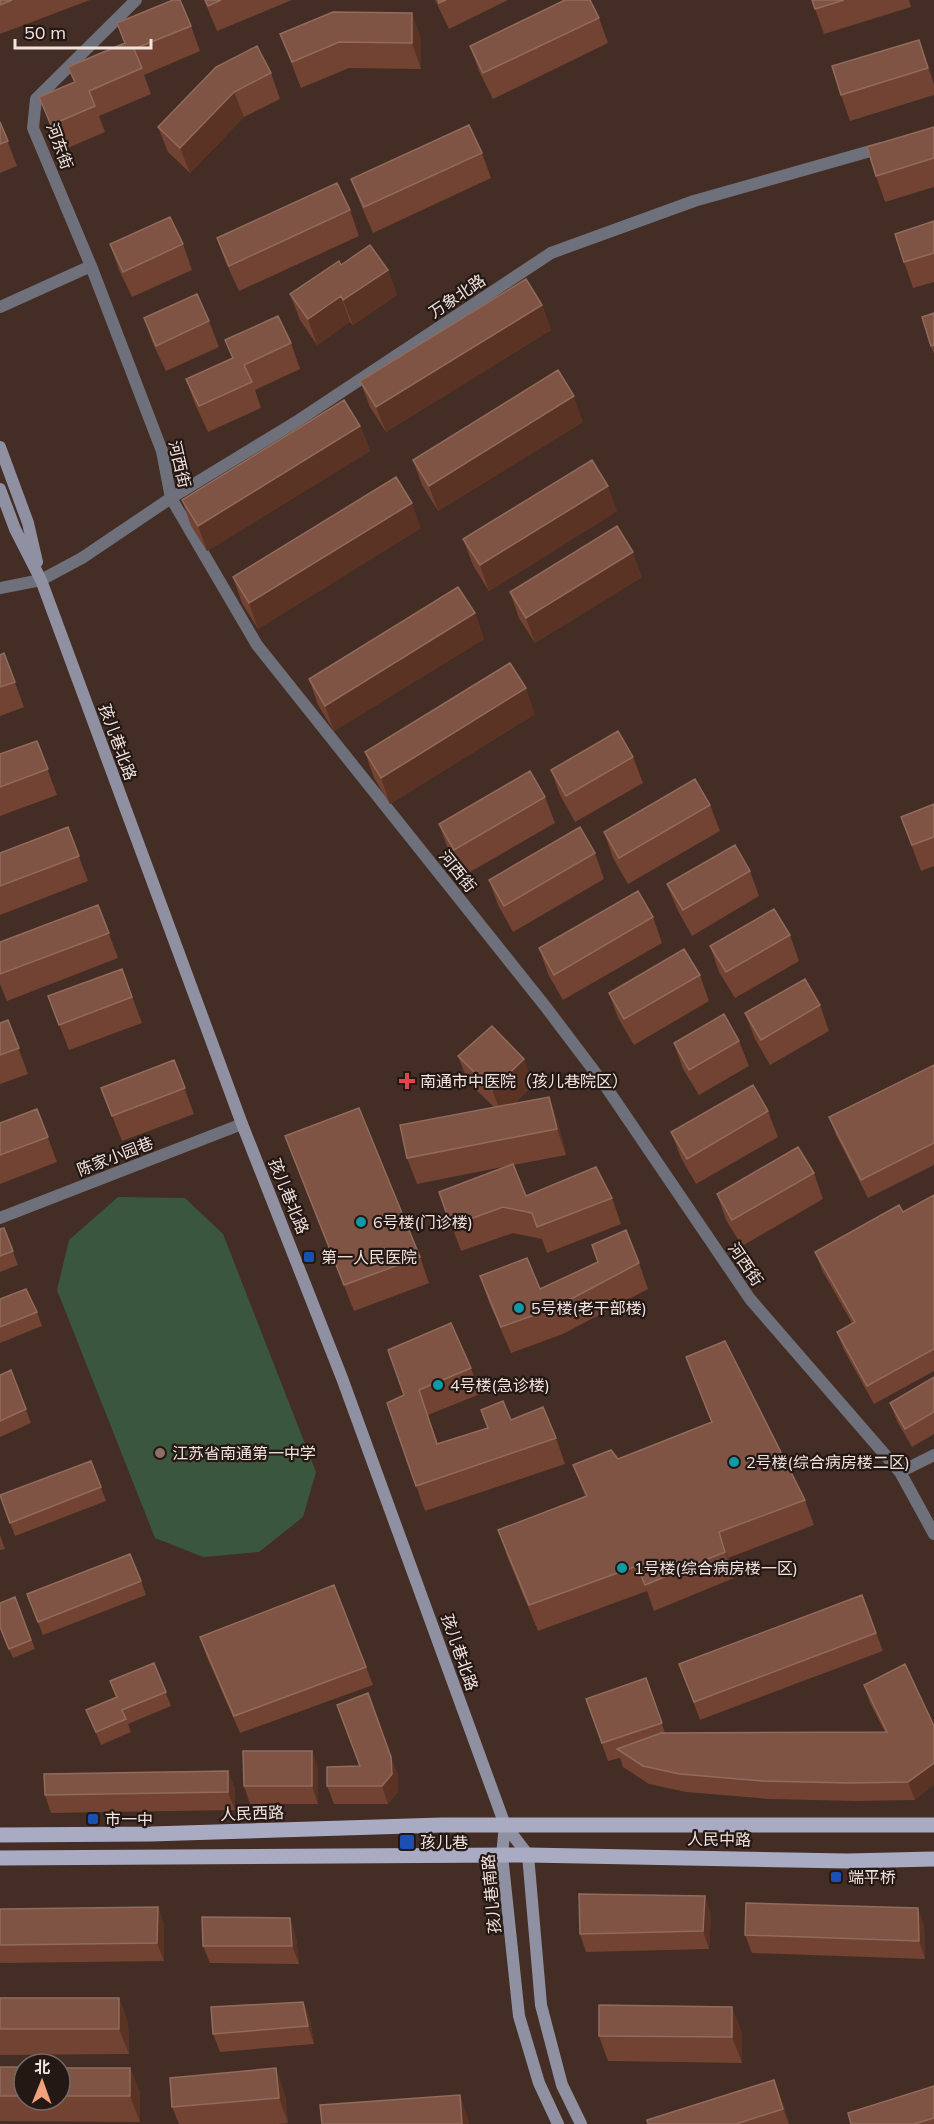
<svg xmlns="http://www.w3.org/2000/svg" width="934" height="2124" font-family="Mulish,'Noto Sans SC',sans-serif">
<rect width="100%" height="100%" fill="#442d24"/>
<!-- green -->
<path fill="#3a563d" d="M118,1197L185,1198L223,1234L316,1472L303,1517L259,1552L203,1557L155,1538L57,1290L69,1240Z"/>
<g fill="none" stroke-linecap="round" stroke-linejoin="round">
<!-- minor -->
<path stroke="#6e707b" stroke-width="12" d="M91,266L33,128L36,99L136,0
M0,307L91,266L162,451L171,498L257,645L545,1006L604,1084L750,1299L900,1472L934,1534
M41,580L82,558L171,498L299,420L551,253L694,201L881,148
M0,1218L242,1124
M900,1472L934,1455"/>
<!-- tertiary -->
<path stroke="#6e707b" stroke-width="12" d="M0,588L41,580"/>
<!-- secondary -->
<path stroke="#8f91a3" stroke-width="12" d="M0,447L28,523L37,562
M0,489L15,529L41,580L242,1124L342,1378L505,1825L528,1855L541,2005L562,2085L581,2124
M505,1825L502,1855L519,2016L539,2083L558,2124"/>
<!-- primary -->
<path stroke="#a8abc2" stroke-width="15" d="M0,1835L151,1834L442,1825H934
M0,1858L528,1855L848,1861L934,1859"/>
</g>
<!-- wall -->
<path fill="#724332" d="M0,0H90L0,34Z
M204,0H292L217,31Z
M435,0H508L449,29Z
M812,0H909L911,7L824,34Z
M599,18L608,43L493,99L479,71L470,46Z
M117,23L191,26L200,51L144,75L151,94L99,116L105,132L61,151L39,97L74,82L68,67L124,43Z
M280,34L421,38V69L349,68L301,88Z
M928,65L934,84V95L850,121L841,95Z
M271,73L280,99L244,117L190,173L168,152L158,127Z
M0,122L17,166L0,173Z
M934,127V187L885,202L876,176Z
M482,153L491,178L373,233L361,205L351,179Z
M350,210L359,236L239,291L226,263L217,238Z
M934,221V282L913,288L904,262Z
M110,244H183L192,270L132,297L119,270Z
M341,265L388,270L397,295L353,325L350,322L317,345L300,320L290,294Z
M542,305L551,330L386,432L370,407L360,381Z
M934,313V354L931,346Z
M144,318L209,321L219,347L166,371L153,344Z
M225,340L291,343L300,369L255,390L261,408L208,432L195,404L186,379L232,358Z
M583,422L438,511L422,485L413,460Z
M360,426L370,451L207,551L191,526L182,500Z
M617,511L489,591L473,565L463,539Z
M421,528L258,629L242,603L233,577Z
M642,577L535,643L519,618L510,592Z
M475,613L484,639L334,731L318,705L309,679Z
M4,653L24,707L0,716V655Z
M535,714L390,804L374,778L365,752Z
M37,741L57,795L0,816V754Z
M633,757L643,783L575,822L560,795L551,770Z
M545,797L555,823L463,876L448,849L439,824Z
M934,804V866L921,871L901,817Z
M710,805L720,831L628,884L613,858L604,832Z
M68,827L88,881L0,915V853Z
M595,853L604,879L513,932L498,905L489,880Z
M750,871L759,896L692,936L677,909L667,884Z
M98,905L118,958L7,1001L0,984V942Z
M653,917L662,943L563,1000L548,974L539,948Z
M790,935L799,961L735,998L719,972L710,946Z
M122,969L142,1023L69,1050L48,996Z
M700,975L709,1001L634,1045L618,1018L609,993Z
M820,1005L829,1031L770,1065L755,1039L745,1013Z
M8,1020L28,1074L0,1084V1023Z
M739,1041L749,1066L699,1095L683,1069L674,1043Z
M458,1056L524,1059L533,1085L514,1104L549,1097L558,1123L566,1155L513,1165L526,1196L612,1198L621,1224L547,1253L542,1239L513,1233L461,1251L439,1192L507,1166L417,1184L407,1158L494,1107L468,1082Z
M174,1060L194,1114L122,1141L101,1088Z
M934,1065V1165L868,1198L836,1135L829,1117Z
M37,1109L57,1162L0,1184V1123Z
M768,1111L778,1137L696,1184L681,1158L671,1132Z
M285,1136L420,1257L429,1283L354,1311Z
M814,1173L823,1199L742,1246L726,1220L717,1194Z
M934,1195V1371L874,1404L844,1350L837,1332L852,1323L822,1270L815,1252L903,1212Z
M4,1228L18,1265L0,1272V1229Z
M639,1263L648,1289L563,1334L511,1353L489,1302L480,1276L540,1289Z
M0,1299L37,1312L42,1326L0,1343Z
M686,1357L805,1500L814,1525L728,1558L734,1578L654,1611L647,1591L538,1631L507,1556L498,1530L585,1496L573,1465L618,1459L711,1422Z
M471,1368L480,1394L428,1415L438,1444L488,1428L481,1410L511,1420L556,1438L565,1464L425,1511L387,1403Z
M0,1375L26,1409L31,1423L0,1437Z
M934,1377V1434L912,1447L897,1421L890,1403Z
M91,1461L106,1501L15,1536L0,1496Z
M0,1535L5,1549L0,1550Z
M141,1581L146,1595L43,1635L27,1594Z
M862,1595L883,1651L700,1720L679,1664Z
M15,1597L35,1649L13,1658L0,1628Z
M200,1637L366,1667L373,1685L240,1733L206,1655Z
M154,1663L171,1706L128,1724L131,1732L101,1745L86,1710L116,1698L110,1681Z
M905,1664L915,1800L857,1801L769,1799L686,1792L649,1784L623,1767L620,1758L608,1761L586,1699L646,1678L665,1733L885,1732L870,1703L864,1685Z
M318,1768V1804H250L244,1786Z
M228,1771L235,1789V1810L51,1813L45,1795Z
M398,1775V1792L388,1804H334L327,1786Z
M158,1907L164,1925V1961L0,1963V1909Z
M918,1908L924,1926L925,1959L752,1953L745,1935Z
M711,1914L709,1949L586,1952L580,1934Z
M296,1936L299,1964L210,1963L203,1946Z
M0,1998H119L128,2023L129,2054L0,2055Z
M303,2002L310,2020L314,2044L220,2052L213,2034Z
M742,2032V2063L608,2061L599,2036Z
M0,2067H24V2100H60V2068H130L140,2093V2122L0,2121Z
M934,2086V2124H851Z
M285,2094L288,2123L278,2124H179L172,2107Z
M784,2106L789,2124H648Z"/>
<!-- shaded-wall -->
<path fill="#5a3325" d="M412,13L421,38V69L412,43Z
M919,40L928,65L934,85L928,68Z
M234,92L244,117L190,173L180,148Z
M388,270L397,295L353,325L343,300Z
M341,296L350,322L317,345L308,319Z
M542,305L551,330L386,432L376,407Z
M574,396L583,422L438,511L429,486Z
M360,426L370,451L207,551L198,526Z
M608,486L617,511L489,591L480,565Z
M412,503L421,528L258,629L249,603Z
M633,552L642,577L535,643L526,618Z
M475,613L484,639L334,731L325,706Z
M526,688L535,714L390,804L381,778Z
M524,1059L533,1085L502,1115L492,1090Z
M549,1097L558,1123L566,1155L557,1129Z
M719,1532L728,1558L734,1578L725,1552Z
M368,1693L398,1775V1792L388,1804L382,1786Z
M312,1751L318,1768V1804L312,1786Z
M934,1763V1785L915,1800L908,1782Z
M228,1771L235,1789V1810L228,1792Z
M705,1896L711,1914L709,1949L703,1931Z
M158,1907L164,1925V1961L157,1943Z
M918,1908L924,1926L925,1959L919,1941Z
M290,1918L296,1936L299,1964L292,1946Z
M119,1998L128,2023L129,2054L119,2029Z
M303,2002L310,2020L314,2044L308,2026Z
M732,2007L742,2032V2063L732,2037Z
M130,2068L140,2093V2122L130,2096Z
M276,2068L285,2094L288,2123L279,2098Z
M774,2080L784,2106L789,2124L783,2109Z
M460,2095L469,2121V2124H462Z"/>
<!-- building -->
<path fill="#7f5444" stroke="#916b5c" stroke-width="1.5" d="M0,0H12L0,5Z
M173,0H180L191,26L134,49L142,68L89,91L95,106L51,125L39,97L75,82L68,67L125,43L117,23Z
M205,0H221L208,6Z
M438,0H446L439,3Z
M565,0H590L599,18L483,73L470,46Z
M812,0H844L815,9Z
M333,12L412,13V43L339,42L292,62L280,34Z
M919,40L928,68L841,95L832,66Z
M257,46L271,73L234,92L180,148L158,127L216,67Z
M0,122L8,141L0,144Z
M469,125L482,153L364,207L351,179Z
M934,127V158L876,176L867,147Z
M337,183L350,210L229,266L217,238Z
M170,217L183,244L123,272L110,244Z
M934,221V253L904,262L895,234Z
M370,245L388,270L343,300L341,296L308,319L290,294L339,261L341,265Z
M526,279L542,305L376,407L360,381Z
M197,294L209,321L156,346L144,318Z
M934,313V345L931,346L922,317Z
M278,316L291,343L244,365L252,382L199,406L186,379L233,358L225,340Z
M558,370L574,396L429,486L413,460Z
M344,400L360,426L198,526L182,500Z
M592,460L608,486L480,565L463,539Z
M396,477L412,503L249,603L233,577Z
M617,526L633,552L526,618L510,592Z
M458,587L475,613L325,706L309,679Z
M4,653L15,682L0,687V655Z
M510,663L526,688L381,778L365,752Z
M618,731L633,757L566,796L551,770Z
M37,741L48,769L0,787V754Z
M530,771L545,797L454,850L439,824Z
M695,779L710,805L619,858L604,832Z
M934,804V837L912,845L901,817Z
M68,827L79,856L0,886V853Z
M580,827L595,853L504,906L489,880Z
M735,845L750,871L683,910L667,884Z
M638,891L653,917L554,975L539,948Z
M98,905L109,933L0,974V942Z
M774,909L790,935L726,972L710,946Z
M684,949L700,975L624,1019L609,993Z
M122,969L132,997L59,1025L48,996Z
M805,979L820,1005L761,1040L745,1013Z
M724,1014L739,1041L689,1070L674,1043Z
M8,1020L19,1048L0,1055V1023Z
M492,1026L524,1059L492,1090L458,1056Z
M174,1060L185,1088L112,1116L101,1088Z
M934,1065V1143L861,1180L829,1117Z
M753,1085L768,1111L687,1159L671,1132Z
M549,1097L557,1129L407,1158L400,1125Z
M359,1108L420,1257L344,1285L285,1136Z
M37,1109L48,1137L0,1155V1123Z
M798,1147L814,1173L732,1220L717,1194Z
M513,1164L526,1196L596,1167L612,1198L537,1227L532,1213L503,1207L451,1226L439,1192Z
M934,1195V1349L867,1386L837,1332L855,1322L815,1252L899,1205L903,1212Z
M4,1228L13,1251L0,1256V1229Z
M626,1230L639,1263L554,1308L501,1327L480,1276L527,1258L540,1289L598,1262L592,1245Z
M26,1289L37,1312L0,1327V1299Z
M451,1323L471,1368L419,1390L437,1444L488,1428L481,1410L503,1401L511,1420L543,1407L556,1438L416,1486L387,1403L404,1395L388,1350Z
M725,1341L805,1500L719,1532L725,1552L645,1585L637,1566L529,1605L498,1530L587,1496L573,1465L611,1450L618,1459L712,1422L686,1357Z
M11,1370L26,1409L0,1421V1375Z
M934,1377V1412L905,1429L890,1403Z
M91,1461L101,1487L10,1523L0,1495Z
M130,1554L141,1581L38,1622L27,1594Z
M334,1585L366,1667L234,1716L200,1637Z
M862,1595L876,1633L694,1702L679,1664Z
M15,1597L31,1640L9,1649L0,1627V1603Z
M154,1663L166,1692L122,1710L126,1719L96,1732L86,1710L117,1697L110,1681Z
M905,1664L934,1726V1763L908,1782L850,1783L762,1781L680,1774L643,1766L617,1749L661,1733L887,1732L864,1685Z
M646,1678L662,1723L602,1743L586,1699Z
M368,1693L391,1757L392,1774L382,1786H327V1767L360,1766L337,1705Z
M243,1751H312V1786H244Z
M228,1771V1792L45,1795L44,1774Z
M579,1894L705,1896L703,1931L580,1934Z
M746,1903L918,1908L919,1941L745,1935Z
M158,1907L157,1943L0,1945V1909Z
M202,1917L290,1918L292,1946H203Z
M0,1998H119V2029H0Z
M303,2002L308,2026L213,2034L211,2007Z
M599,2005L732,2007V2037L599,2036Z
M0,2067H24V2096H0Z
M60,2068H130V2096H60Z
M276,2068L279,2098L172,2107L170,2078Z
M774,2080L783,2109L736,2124H648L647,2120Z
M934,2086V2118L914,2124H851L848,2113Z
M460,2095L462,2124H322L320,2105Z"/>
<!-- markers -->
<path fill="#e0444e" stroke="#231814" stroke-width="2" d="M404 1072h6v6h6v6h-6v6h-6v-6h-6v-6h6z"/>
<g fill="#0f9aa8" stroke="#231814" stroke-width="2">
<circle cx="361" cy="1222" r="6"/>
<circle cx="519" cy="1308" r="6"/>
<circle cx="438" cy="1385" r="6"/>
<circle cx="734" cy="1462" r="6"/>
<circle cx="622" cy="1568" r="6"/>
</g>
<g fill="#1a4fb4" stroke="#231814" stroke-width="2">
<rect x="303" y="1251" width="12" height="12" rx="3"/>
<rect x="87" y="1813" width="12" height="12" rx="3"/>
<rect x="399" y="1834" width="16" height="16" rx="3"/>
<rect x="830" y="1871" width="12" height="12" rx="3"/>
</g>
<circle fill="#8d6e63" stroke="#231814" stroke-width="2" cx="160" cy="1453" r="6"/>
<g text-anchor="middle" stroke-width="4.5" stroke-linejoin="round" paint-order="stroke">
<!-- street labels -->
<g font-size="16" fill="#f2e3dd" stroke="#231814">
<text transform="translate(60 146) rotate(70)" y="6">河东街</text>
<text transform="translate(457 296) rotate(-34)" y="6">万象北路</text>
<text transform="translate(180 464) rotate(77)" y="6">河西街</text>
<text transform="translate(118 742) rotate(70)" y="6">孩儿巷北路</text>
<text transform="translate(458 871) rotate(51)" y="6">河西街</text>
<text transform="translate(115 1156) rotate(-21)" y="6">陈家小园巷</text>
<text transform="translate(289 1196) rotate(68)" y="6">孩儿巷北路</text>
<text transform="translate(746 1264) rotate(56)" y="6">河西街</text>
<text transform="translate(460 1652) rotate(71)" y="6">孩儿巷北路</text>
<text transform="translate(252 1813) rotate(-2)" y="6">人民西路</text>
<text transform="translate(719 1839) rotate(1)" y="6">人民中路</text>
<text transform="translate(491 1894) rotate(-95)" y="6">孩儿巷南路</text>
</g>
<!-- poi labels -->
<g font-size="16" fill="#f2e3dd" stroke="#231814" text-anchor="start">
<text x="420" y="1087">南通市中医院（孩儿巷院区）</text>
<text x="373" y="1228">6号楼(门诊楼)</text>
<text x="321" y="1263">第一人民医院</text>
<text x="531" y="1314">5号楼(老干部楼)</text>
<text x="450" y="1391">4号楼(急诊楼)</text>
<text x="172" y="1459">江苏省南通第一中学</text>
<text x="746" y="1468">2号楼(综合病房楼二区)</text>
<text x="634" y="1574">1号楼(综合病房楼一区)</text>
<text x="105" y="1825">市一中</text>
<text x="420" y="1848">孩儿巷</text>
<text x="848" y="1883">端平桥</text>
</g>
</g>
<!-- north arrow -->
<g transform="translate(42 2082) rotate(1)"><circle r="28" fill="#231814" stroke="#766964" stroke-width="1.5"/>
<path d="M0-4.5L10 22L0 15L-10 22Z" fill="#f1a27b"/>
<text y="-9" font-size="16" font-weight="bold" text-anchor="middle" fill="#f2e3dd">北</text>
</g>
<!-- scale -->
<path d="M15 39v9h136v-9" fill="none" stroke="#f2e3dd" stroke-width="3"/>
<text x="24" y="39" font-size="18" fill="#f2e3dd" stroke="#231814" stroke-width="4.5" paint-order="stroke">50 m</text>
</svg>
